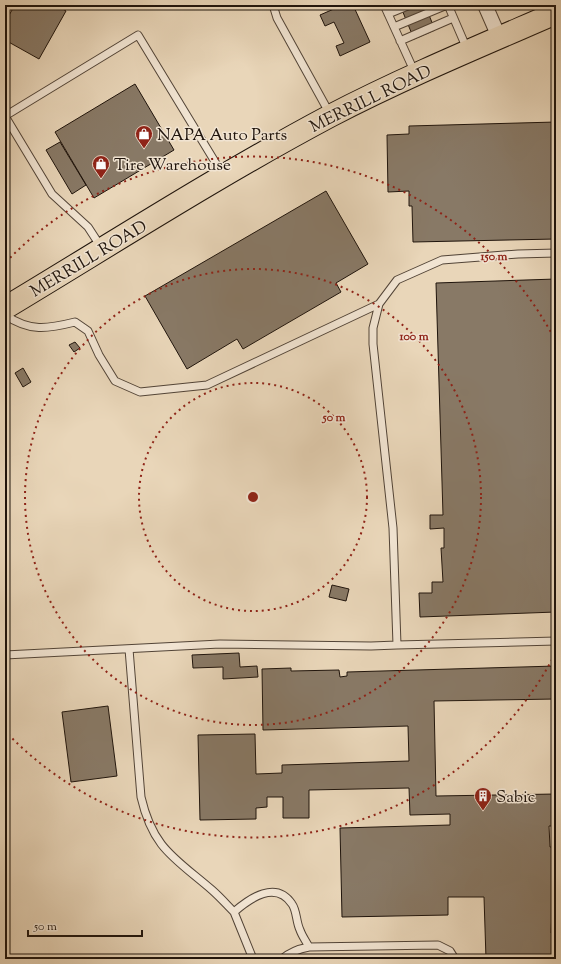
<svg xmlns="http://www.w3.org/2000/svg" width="561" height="964" font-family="'Sorts Mill Goudy',serif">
<rect width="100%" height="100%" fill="#e9d6b9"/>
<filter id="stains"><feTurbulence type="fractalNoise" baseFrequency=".005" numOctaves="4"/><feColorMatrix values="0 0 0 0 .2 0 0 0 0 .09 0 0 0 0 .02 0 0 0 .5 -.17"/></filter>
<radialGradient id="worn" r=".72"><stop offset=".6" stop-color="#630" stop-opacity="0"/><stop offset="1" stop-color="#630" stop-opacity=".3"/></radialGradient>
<!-- building -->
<path fill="#887966" stroke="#1f140c" d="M15,5H56L66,11L39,59L5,40V22Z
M343,5H353L370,42L340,56L336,46L344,43L334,22L325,26L320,15Z
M400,5H425L435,30L414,39Z
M135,84L174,150L94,198L55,132Z
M556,122V239L413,242L412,206H409V191L388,192L387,135L409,134V126Z
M60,142L86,185L72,194L46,150Z
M326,191L368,264L336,283L341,292L243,349L237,339L187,369L145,296Z
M556,279V612L420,617L419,593H432V582H443L441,548H444V528L430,529V515H443L436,283Z
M75,342L80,348L74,352L69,345Z
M23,368L31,382L23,387L15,373Z
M332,585L349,589L346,601L329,597Z
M239,653L240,667L257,666L258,677L223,679V667L193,668L192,655Z
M556,666V699L434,701L436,796L556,794V826H549L550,847H556V911H552L551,933L556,934V959H486L484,897H448V915L342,917L340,828L450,825V814L410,815L409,788L309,790V818H283V797H267V807L256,808V819L200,820L198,735L255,734L256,774L282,773V765L409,761L408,726L263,730L262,669L291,668V671L339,670L340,677L347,676V672Z
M108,706L117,776L71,782L62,712Z"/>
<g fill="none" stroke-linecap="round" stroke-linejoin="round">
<defs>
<path id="service" d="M273,5L277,18L330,114
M384,5L415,73
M448,5L467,49
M388,14L410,5
M394,27L447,5
M400,41L453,18
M101,247L88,227L52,194L5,116L138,35L223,175
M5,315C30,332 47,329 75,322L88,331L99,355L115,381L140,392L207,385L379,304
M397,645L556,641
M129,649L141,797C153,849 175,858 212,890C220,897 227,905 234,912C250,898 276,880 292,904C297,911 296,922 300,930C302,936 306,941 309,947L438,945L450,951L455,959
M5,655L220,644L371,646L397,645L393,528L373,344V328L379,304L397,280L442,260L518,254L556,253
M234,912L253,959
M282,959C290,952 298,949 309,947"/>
<path id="minor" d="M485,5L499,37"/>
<path id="trunk" d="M5,308C113,243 219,175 330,116C403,78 480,46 556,13"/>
</defs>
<!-- service casing -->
<use href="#service" stroke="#524437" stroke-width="9"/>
<!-- minor casing -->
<use href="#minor" stroke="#524437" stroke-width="16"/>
<!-- trunk casing -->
<use href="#trunk" stroke="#1f140c" stroke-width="24"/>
<!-- service -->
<use href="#service" stroke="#f1e4d2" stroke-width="7"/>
<!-- minor -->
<use href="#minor" stroke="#f1e4d2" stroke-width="14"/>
<!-- trunk -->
<use href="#trunk" stroke="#e9d6b9" stroke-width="22"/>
</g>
<!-- distance rings -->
<g fill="none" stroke="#8f2418" stroke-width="2" stroke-dasharray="2 4">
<circle cx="253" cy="497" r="114"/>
<circle cx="253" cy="497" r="228"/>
<path d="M555 654A341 341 0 0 1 6 732M6 262A341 341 0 0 1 555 340"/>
</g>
<!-- icons -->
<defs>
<symbol id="shop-pin" viewBox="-11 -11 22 30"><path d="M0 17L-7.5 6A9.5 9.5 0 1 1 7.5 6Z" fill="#8f2418" stroke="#f1e4d2"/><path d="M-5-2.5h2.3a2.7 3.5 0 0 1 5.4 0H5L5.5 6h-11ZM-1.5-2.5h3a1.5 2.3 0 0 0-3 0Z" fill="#fff"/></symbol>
<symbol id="building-pin" viewBox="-11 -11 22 30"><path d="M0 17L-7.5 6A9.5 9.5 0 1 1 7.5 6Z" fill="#8f2418" stroke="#f1e4d2"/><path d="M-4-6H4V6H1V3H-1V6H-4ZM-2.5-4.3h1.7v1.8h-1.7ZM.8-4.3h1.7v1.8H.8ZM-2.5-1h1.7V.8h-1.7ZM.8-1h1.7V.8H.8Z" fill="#fff"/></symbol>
</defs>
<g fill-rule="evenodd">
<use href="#shop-pin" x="134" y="124" width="20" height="27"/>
<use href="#shop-pin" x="91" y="154" width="20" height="27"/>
<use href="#building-pin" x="473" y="786" width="20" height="27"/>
</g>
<g text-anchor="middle" stroke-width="3" stroke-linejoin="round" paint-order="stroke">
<!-- street labels -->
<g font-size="17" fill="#1f140c" stroke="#f1e4d2">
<text transform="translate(370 98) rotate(-26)" y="6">MERRILL ROAD</text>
<text transform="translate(88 258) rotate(-31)" y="6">MERRILL ROAD</text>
</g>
<!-- poi labels -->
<g font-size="17" fill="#1f140c" stroke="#f1e4d2" text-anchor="start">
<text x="157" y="140">NAPA Auto Parts</text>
<text x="114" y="170">Tire Warehouse</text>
<text x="496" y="802">Sabic</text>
</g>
</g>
<circle cx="253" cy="497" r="6" fill="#8f2418" stroke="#f1e4d2" stroke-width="2"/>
<g font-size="12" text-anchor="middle" font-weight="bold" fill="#8f2418" stroke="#f1e4d2" stroke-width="3" stroke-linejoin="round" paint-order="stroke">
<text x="494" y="260">150 m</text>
<text x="414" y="340">100 m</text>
<text x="334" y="421">50 m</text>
</g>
<!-- margin -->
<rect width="561" height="964" fill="none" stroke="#e9d6b9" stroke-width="20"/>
<rect x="6" y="6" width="549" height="952" fill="none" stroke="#1f140c" stroke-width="2"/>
<rect x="10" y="10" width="541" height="944" fill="none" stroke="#1f140c"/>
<!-- scale -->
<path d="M28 930v6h114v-6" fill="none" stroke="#1f140c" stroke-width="2"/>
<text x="34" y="930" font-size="12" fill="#1f140c" stroke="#f1e4d2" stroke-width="3" paint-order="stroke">50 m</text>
<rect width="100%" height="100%" filter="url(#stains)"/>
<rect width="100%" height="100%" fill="url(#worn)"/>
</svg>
